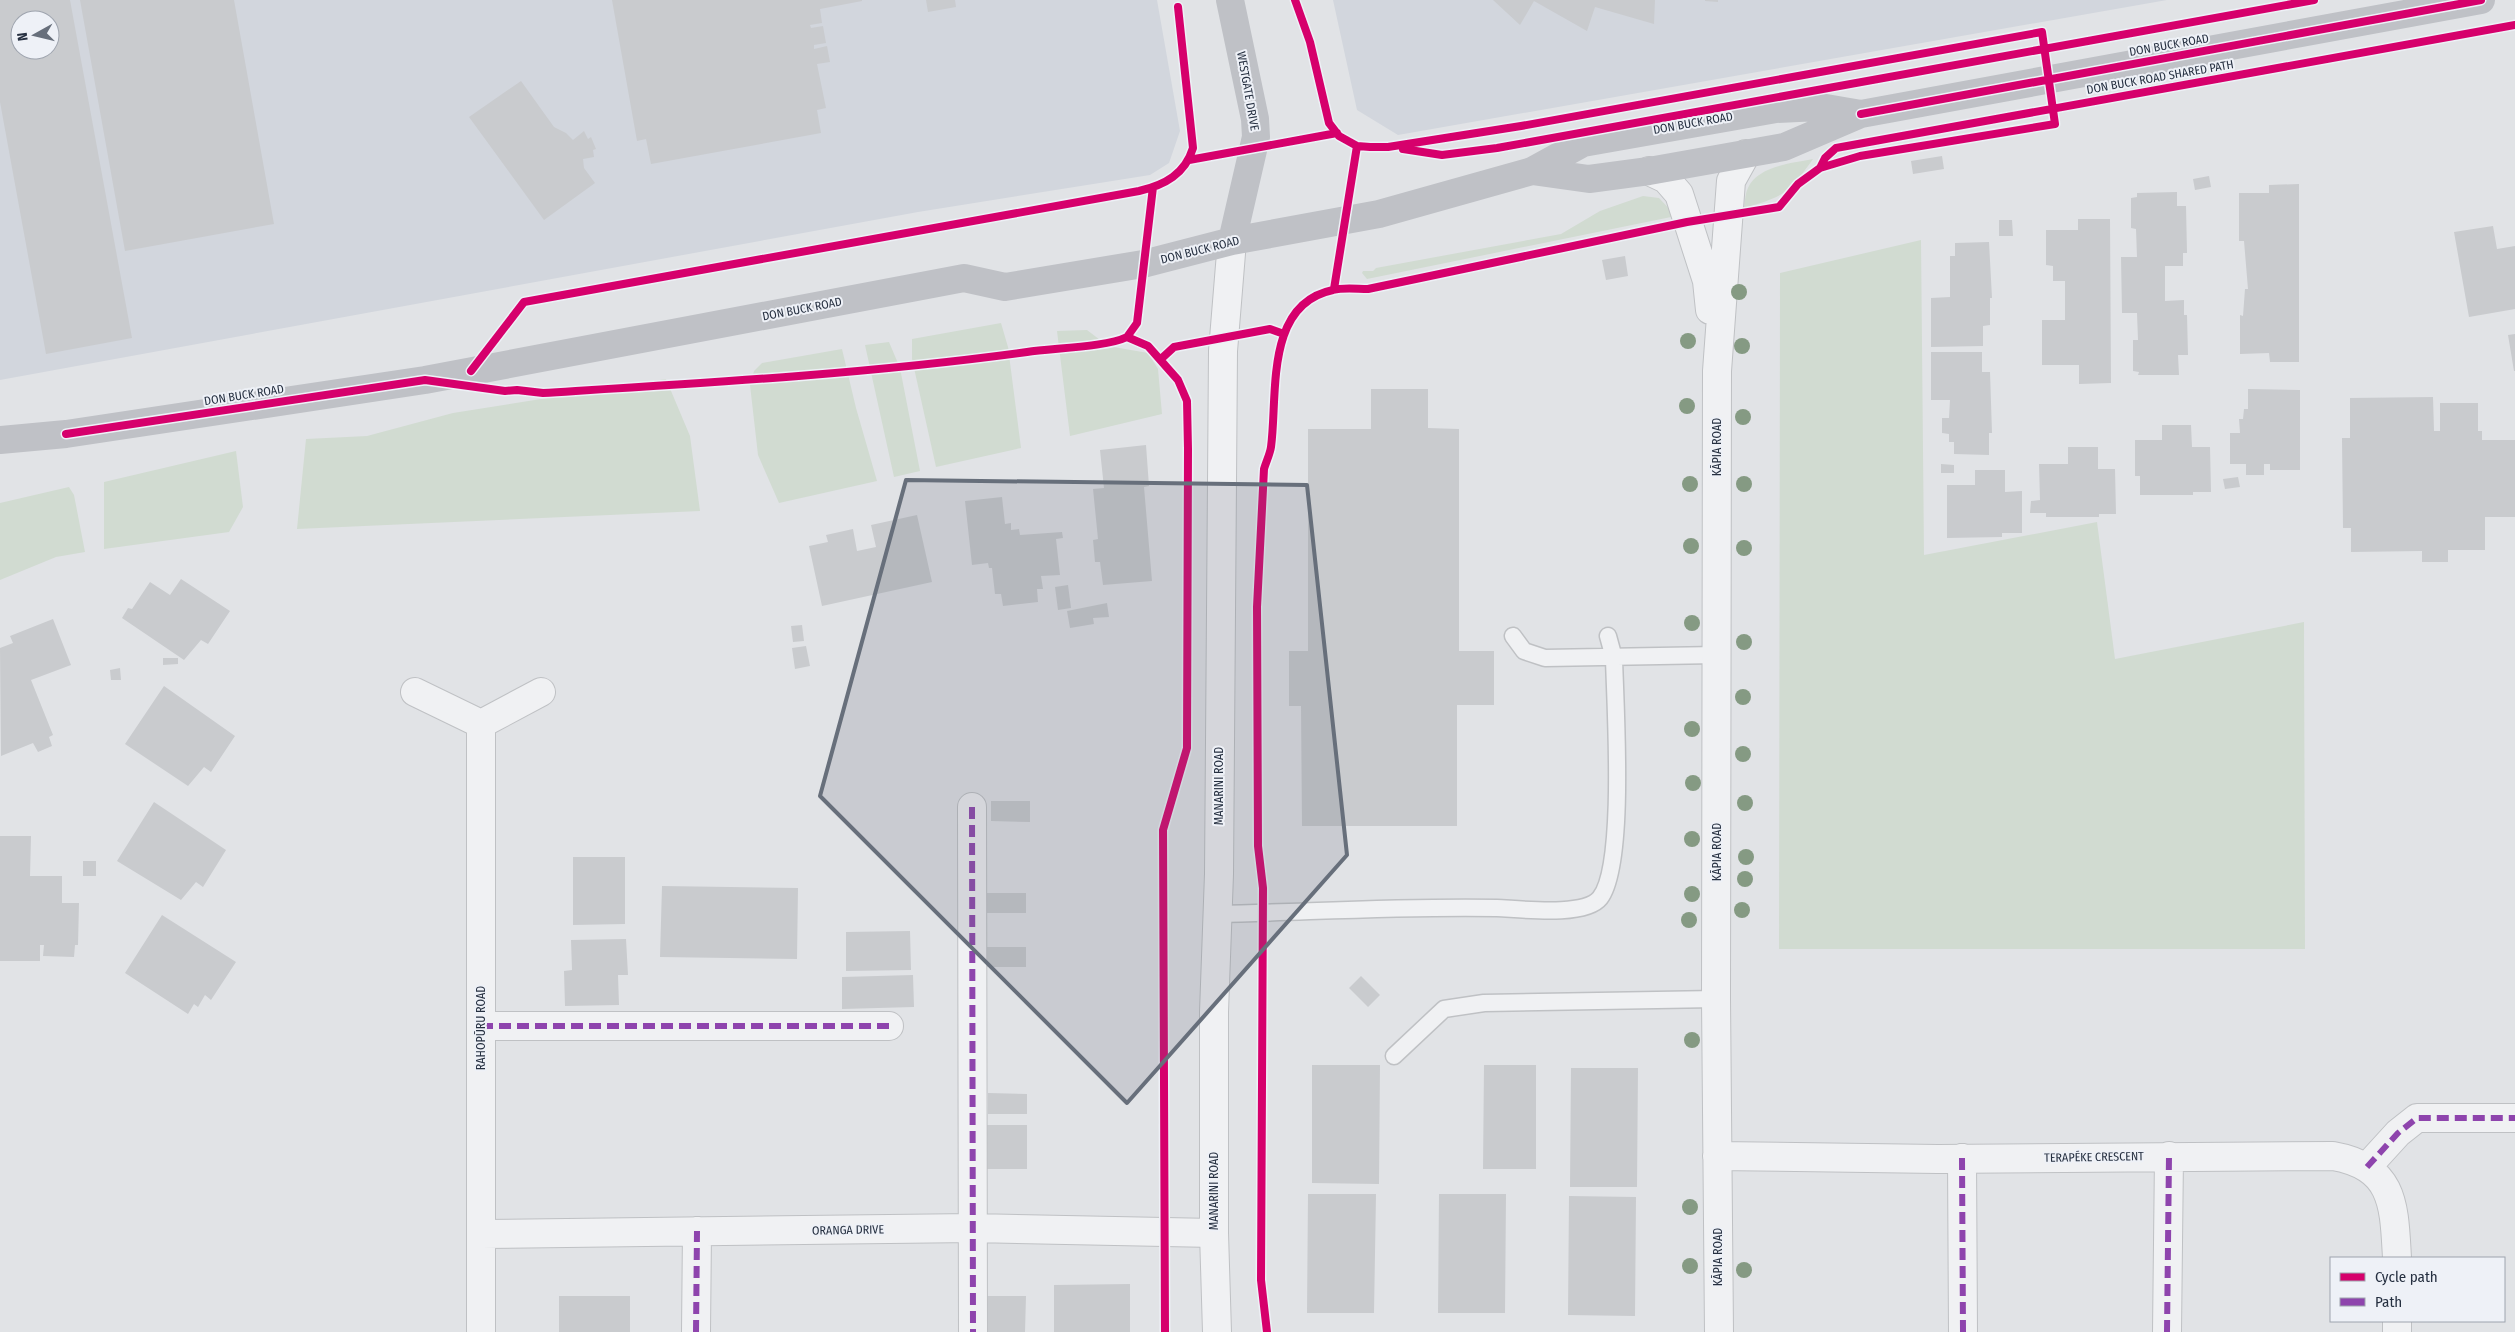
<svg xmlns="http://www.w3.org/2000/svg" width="2515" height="1332" font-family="'Fira Sans Condensed',sans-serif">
<rect width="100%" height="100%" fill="#e1e3e6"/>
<!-- built -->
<path fill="#d2d6dd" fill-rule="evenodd" d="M0,0H1157L1180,131L1169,163L1150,175L918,212L0,380ZM20,20H50V50H20Z
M1333,0H2167L1398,135L1357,110Z"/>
<!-- green -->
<path fill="#d1dbd1" d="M1813,159C1788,194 1785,196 1744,208C1745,202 1745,194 1748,188C1757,166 1793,163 1813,159Z
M1643,196L1659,198L1676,216L1367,279L1362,273L1363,271H1373L1376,268L1561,234L1600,211Z
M1921,240L1924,555L2097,522L2115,659L2304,622L2305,949H1779L1780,273Z
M1001,323L1008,347L1021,448L936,467L912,359V339Z
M1087,330L1108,346L1148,353L1158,369L1162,414L1070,436L1057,331Z
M889,342L900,368L920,471L894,477L865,345Z
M842,349L856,408L877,481L779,503L758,455L750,385L754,371L762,363Z
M666,379L690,436L700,511L297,529L306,439L367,436L453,413Z
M236,451L243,507L229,532L104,549V482Z
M69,487L74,495L85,552L56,557L0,580V503Z"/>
<!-- building -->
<path fill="#c9cbce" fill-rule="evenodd" d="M0,0H70L132,338L46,354L0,102ZM20,20H50V50H20Z
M80,0H234L274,224L125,251Z
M612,0H862V1L820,9L822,23L810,25L811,28L823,26L826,43L814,45V49L827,46L830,62L817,64L826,108L817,110L821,133L651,164L646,139L637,141Z
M926,0H955L956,7L928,12Z
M1493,0H1655L1654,24L1595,7L1587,31L1534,1L1520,25Z
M1705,0H1718V2L1705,1Z
M521,81L554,127L566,133L573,140L584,131L588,139L591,137L596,149L593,150L594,157L583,159L584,168L595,183L544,220L469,117Z
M1942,156L1944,169L1913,174L1911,161Z
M2209,176L2211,187L2195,190L2193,179Z
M2299,184V362H2270L2269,353L2240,354V315L2243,316L2245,289H2248L2244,241H2239V193H2269V185Z
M2177,192V206H2186L2187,253H2183V266H2165V301L2184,300V315H2187L2188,355H2178L2179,375H2138L2139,372L2133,371V340H2138L2137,313H2122L2121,257H2137L2136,229L2131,228V198L2137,197V193Z
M2078,219H2110L2111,383L2079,384V365H2042V320H2065V281H2053V266L2046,265V230H2078Z
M1999,220H2012L2013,236H1999Z
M2493,226L2497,249L2515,246V309L2469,317L2454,232Z
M1989,242L1992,298H1990V325L1983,326V346L1931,347V298L1950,297V256H1955V243Z
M1625,256L1628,276L1606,280L1602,260Z
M2515,334V371H2514L2508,335Z
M1931,352H1982V372H1990L1992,433H1989V455L1954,454V442H1949V434L1942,433V418H1949L1950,400H1931Z
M1371,389H1428V428L1459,429V651H1494V705H1457V826H1302L1301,706H1289V651H1308V429H1371Z
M2248,389L2300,390V470H2270V464H2264V475H2246V464H2230V433H2240L2239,419H2243L2244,409H2248Z
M2433,397L2434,431H2440V403H2478V431H2482V440H2515V517H2485V550H2448V562H2422V551L2351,552V528H2343L2342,438H2350V398Z
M2162,425H2191L2192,447H2210L2211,492H2193V495H2140V476H2135V440H2162Z
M1146,445L1149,486L1144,487L1152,581L1103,585L1100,562H1095L1093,540L1098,539L1093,489L1104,488L1100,450Z
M2068,447H2098V469H2115L2116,514H2099V517H2046V513H2030L2031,501L2040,500L2039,464H2068Z
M1941,464L1954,465V473H1941Z
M1975,470H2005V492L2022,491V533H2002V537L1947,538V485H1975Z
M2238,477L2240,487L2225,489L2223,479Z
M1002,497L1005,524L1011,523V530L1019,529L1020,535L1062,532L1063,538L1056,539L1060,575L1041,576L1043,589H1037L1038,602L1003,606L1001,594H995L992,568H989L988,563L972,565L965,501Z
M917,515L932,582L822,606L809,546L828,542L826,535L853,529L857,551L876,547L871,525Z
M181,579L230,611L208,644L201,640L184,660L122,618L128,608L132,609L150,582L170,595Z
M1068,585L1071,608L1058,610L1055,587Z
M1107,603L1109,617L1093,618L1094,624L1070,628L1067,611Z
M53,619L71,665L31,680L53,735L49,737L52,746L38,752L33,743L1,756L0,648L13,643L10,636Z
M802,625L804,641L793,642L791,626Z
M806,646L810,666L795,669L792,648Z
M163,658H178V664L163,665Z
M120,668L121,680H111L110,670Z
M164,686L235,736L211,772L204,767L188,786L125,744Z
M991,801H1030V822L991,821Z
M154,802L226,850L203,887L196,882L181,900L117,861Z
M0,836H31L30,876H62V903H79L78,945H75L74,957L43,956L44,945H40V961H0Z
M573,857H625V924L573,925Z
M83,861H96V876H83Z
M662,886L798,888L797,959L660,957Z
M987,893H1026V913H987Z
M162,915L236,962L211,1000L205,995L198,1007L194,1004L188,1014L125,973Z
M910,931L911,970L846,971V932Z
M626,939L628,975H618L619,1005L565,1006L564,971L572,970L571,940Z
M987,947H1026V967H986Z
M913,975L914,1007L842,1009V977Z
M1361,976L1380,995L1368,1007L1349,988Z
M1312,1065H1380L1379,1184L1312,1183Z
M1484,1065H1536V1169H1483Z
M1571,1068H1638L1637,1187H1570Z
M988,1093L1027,1094V1114H988Z
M987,1125H1027V1169H987Z
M1308,1194H1376L1374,1313H1307Z
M1439,1194H1506L1505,1313H1438Z
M1569,1196L1636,1197L1635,1316L1568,1315Z
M1130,1284V1332H1054V1285Z
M559,1296H630V1332H559Z
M985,1296H1026L1025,1332H984Z"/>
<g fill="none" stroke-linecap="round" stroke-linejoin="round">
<defs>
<path id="service" d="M1513,636L1524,651L1545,658L1717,655
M1217,914C1310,912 1404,906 1497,908C1521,909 1585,917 1600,898C1626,865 1615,704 1614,658L1608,636
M1394,1056L1444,1009L1484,1003L1716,999"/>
<path id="minor" d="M1649,171L1666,179L1679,194L1707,281L1710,310
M415,692L481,724L541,692
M481,724V1332
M972,807L973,1332
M481,1026H889
M1717,1156L1938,1159L2333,1156C2395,1167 2394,1206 2397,1258
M1962,1158L1963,1332
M2367,1167L2398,1133L2417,1118H2515
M481,1234L973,1228L1214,1233
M2397,1321V1332
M696,1332L697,1231
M1719,1332L1716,999L1717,371L1731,181L1746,154
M2167,1332L2169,1156"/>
<path id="tertiary" d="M1217,1332L1214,1233V1012L1219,874L1223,351L1232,241"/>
</defs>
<!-- service casing -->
<use href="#service" stroke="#bfc1c4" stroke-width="19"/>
<!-- minor casing -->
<use href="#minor" stroke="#bfc1c4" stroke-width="30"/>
<!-- tertiary casing -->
<use href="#tertiary" stroke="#bfc1c4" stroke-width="30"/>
<!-- service -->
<use href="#service" stroke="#f0f1f3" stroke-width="16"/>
<!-- minor -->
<use href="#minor" stroke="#f0f1f3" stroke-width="28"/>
<!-- tertiary -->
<use href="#tertiary" stroke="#f0f1f3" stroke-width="28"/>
<!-- secondary -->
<path stroke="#bfc1c6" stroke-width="28" d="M1230,0L1255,119L1256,137L1232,241
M1532,171L1589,179L1649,171L1784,147L1861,114L2481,0
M0,440L66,434L425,380L964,278L1005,287L1143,264L1232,241L1379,214L1532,171L1583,143L1776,109L1820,107L1861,114"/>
<!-- quiet -->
<path stroke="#8e44ad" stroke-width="6" stroke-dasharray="12 6" stroke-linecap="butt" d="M972,807L973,1332
M481,1026H889
M1962,1158L1963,1332
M2367,1167L2398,1133L2417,1118H2515
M696,1332L697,1231
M2167,1332L2169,1156"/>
<defs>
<path id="cycleway" d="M1861,114L2481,0
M1403,149L1442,155L1497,148L2314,0
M1189,160L1337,133
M1820,168L1825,158L1836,148L2515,25
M1334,289L1357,146
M1127,337L1137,323L1153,187
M1161,359L1174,347L1270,329L1284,334
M471,371L524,302L1139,191C1165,185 1185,174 1193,148L1178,7
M66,434L425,380L505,391L517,390L543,393C705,383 866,374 1027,352C1053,348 1107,347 1127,337L1148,346L1178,380L1187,401L1188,449L1187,748L1163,830L1165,1332
M1267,1332L1261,1280L1263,888L1258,846L1257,607L1264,469C1266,462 1270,454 1271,447C1278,396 1264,304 1333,290C1344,287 1357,289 1368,289L1687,222L1779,207L1798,184L1820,168L1860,156L2055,124L2042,32L1521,126L1388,147H1370L1357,146L1339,136L1329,123L1310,42L1295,0"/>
</defs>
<!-- cycleway casing -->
<use href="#cycleway" stroke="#eef1f7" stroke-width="11"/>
<!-- cycleway -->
<use href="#cycleway" stroke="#d6006c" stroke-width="8"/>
</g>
<!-- trees -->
<g fill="#859a83">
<circle cx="1739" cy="292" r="8"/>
<circle cx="1688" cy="341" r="8"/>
<circle cx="1742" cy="346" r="8"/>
<circle cx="1687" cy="406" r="8"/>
<circle cx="1743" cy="417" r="8"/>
<circle cx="1690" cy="484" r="8"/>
<circle cx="1744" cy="484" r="8"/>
<circle cx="1691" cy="546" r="8"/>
<circle cx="1744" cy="548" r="8"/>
<circle cx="1692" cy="623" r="8"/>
<circle cx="1744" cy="642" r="8"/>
<circle cx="1743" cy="697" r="8"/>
<circle cx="1692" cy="729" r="8"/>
<circle cx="1743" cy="754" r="8"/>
<circle cx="1693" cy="783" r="8"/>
<circle cx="1745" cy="803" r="8"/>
<circle cx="1692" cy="839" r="8"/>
<circle cx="1746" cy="857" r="8"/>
<circle cx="1745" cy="879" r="8"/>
<circle cx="1692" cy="894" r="8"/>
<circle cx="1742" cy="910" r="8"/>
<circle cx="1689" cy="920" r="8"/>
<circle cx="1692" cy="1040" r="8"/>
<circle cx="1690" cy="1207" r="8"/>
<circle cx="1690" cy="1266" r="8"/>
<circle cx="1744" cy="1270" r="8"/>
</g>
<!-- marked area -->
<path fill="#676f7b" fill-opacity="0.2" stroke="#676f7b" stroke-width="4" stroke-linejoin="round" d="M906,480L1307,485L1347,855L1127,1103L820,796Z"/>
<g text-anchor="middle" stroke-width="4" stroke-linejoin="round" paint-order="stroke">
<!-- street labels -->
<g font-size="12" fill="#263041" stroke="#eef1f7">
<text transform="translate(2169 45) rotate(-10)" y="4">DON BUCK ROAD</text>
<text transform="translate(2160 77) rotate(-10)" y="4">DON BUCK ROAD SHARED PATH</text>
<text transform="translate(1248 91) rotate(80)" y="4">WESTGATE DRIVE</text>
<text transform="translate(1693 123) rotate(-10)" y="4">DON BUCK ROAD</text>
<text transform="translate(1200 250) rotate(-14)" y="4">DON BUCK ROAD</text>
<text transform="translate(802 309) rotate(-11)" y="4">DON BUCK ROAD</text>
<text transform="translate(244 395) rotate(-9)" y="4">DON BUCK ROAD</text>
<text transform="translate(1717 447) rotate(-90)" y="4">KĀPIA ROAD</text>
<text transform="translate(1219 786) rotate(-90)" y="4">MANARINI ROAD</text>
<text transform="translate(1717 852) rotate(-90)" y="4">KĀPIA ROAD</text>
<text transform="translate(481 1028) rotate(-90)" y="4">RAHOPŪRU ROAD</text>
<text transform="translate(2094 1157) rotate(-1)" y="4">TERAPĒKE CRESCENT</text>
<text transform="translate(1214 1191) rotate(-90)" y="4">MANARINI ROAD</text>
<text transform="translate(848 1230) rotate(-1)" y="4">ORANGA DRIVE</text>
<text transform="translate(1718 1257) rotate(-90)" y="4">KĀPIA ROAD</text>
</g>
</g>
<!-- legend -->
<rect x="2330" y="1257" width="175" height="65" fill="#eef1f7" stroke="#9ea4ae"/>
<rect x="2340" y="1273" width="25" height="8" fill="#d6006c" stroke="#9ea4ae"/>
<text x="2375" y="1282" font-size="15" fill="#263041">Cycle path</text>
<rect x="2340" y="1298" width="25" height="8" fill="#8e44ad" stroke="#9ea4ae"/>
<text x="2375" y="1307" font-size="15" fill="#263041">Path</text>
<!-- north arrow -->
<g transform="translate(35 35) rotate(262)"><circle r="24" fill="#eef1f7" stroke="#9ea4ae"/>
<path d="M0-4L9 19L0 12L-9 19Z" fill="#676f7b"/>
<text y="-8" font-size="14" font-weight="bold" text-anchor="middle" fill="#263041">N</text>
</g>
</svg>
